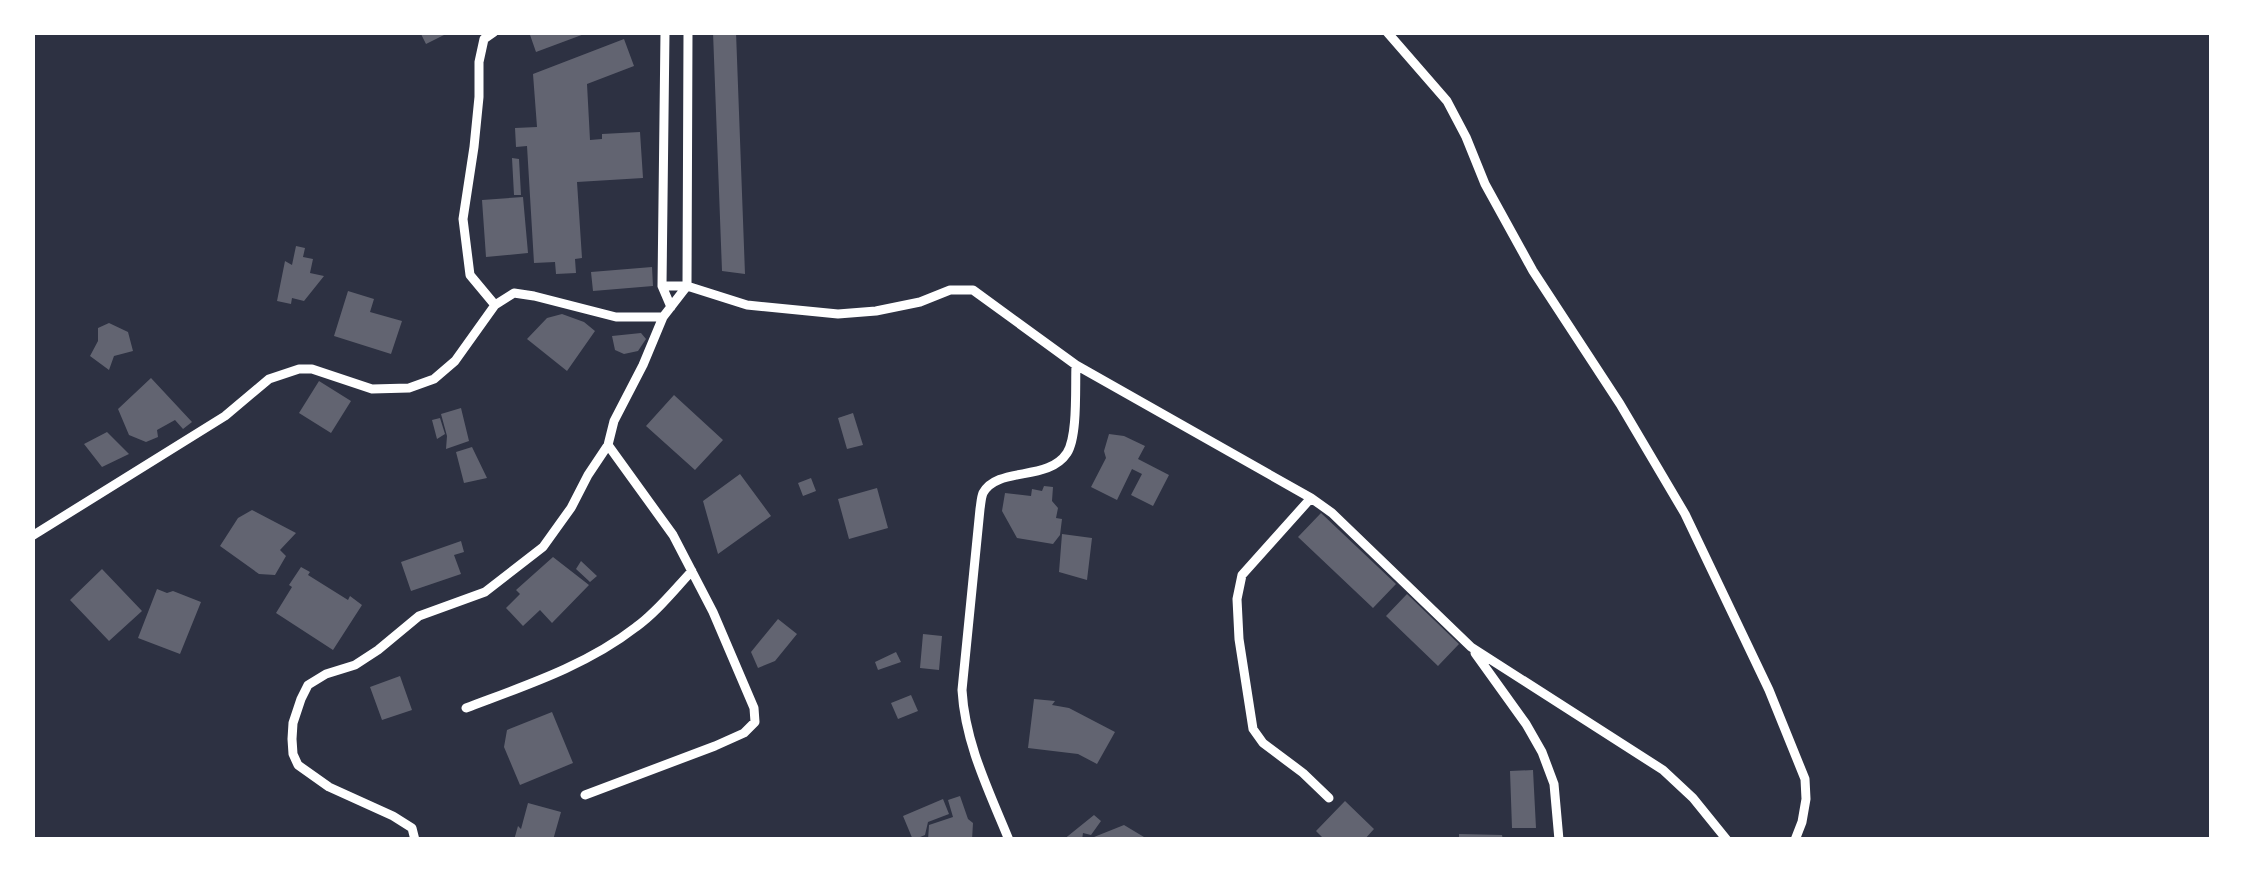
<svg xmlns="http://www.w3.org/2000/svg" width="2244" height="872" font-family="'Alegreya Sans',sans-serif">
<rect width="100%" height="100%" fill="#2d3142"/>
<!-- building -->
<path fill="#626471" d="M420,32H450L426,44Z
M529,32H587V33L536,52Z
M713,32H736L745,274L722,271Z
M624,39L634,66L587,84L590,140L602,139V134L640,132L643,178L577,182L582,258L575,259L576,273L556,274L555,262L534,263L527,146L516,147L515,128L537,127L533,74Z
M512,158L519,159L521,195H514Z
M523,197L528,253L486,257L482,200Z
M296,246L305,248L303,257L313,259L310,273L324,276L304,301L292,298L291,304L277,301L285,261L292,265Z
M652,267L653,286L593,291L591,272Z
M348,291L374,299L370,312L402,321L391,354L334,336Z
M562,314L584,322L595,331L567,371L527,339L547,318Z
M109,323L128,332L133,351L114,356L109,370L90,356L98,341V328Z
M641,333L646,339L638,351L624,354L615,350L612,336Z
M151,378L192,422L183,429L175,420L157,430L158,437L146,442L129,435L118,409Z
M319,381L351,401L331,433L299,413Z
M674,395L723,440L695,470L646,426Z
M461,408L469,441L446,449L447,436L441,414Z
M853,413L863,445L847,449L838,418Z
M440,418L445,434L437,439L432,420Z
M107,432L129,454L102,467L84,444Z
M1109,434L1124,436L1145,446L1138,459L1169,475L1153,506L1131,495L1142,474L1132,469L1117,500L1091,487L1106,458L1104,451Z
M472,447L487,478L464,483L456,452Z
M740,474L771,516L718,554L703,501Z
M811,478L816,491L803,496L798,483Z
M1044,486L1053,487L1052,501L1058,508L1056,518L1062,519L1060,535L1053,544L1017,538L1002,511L1005,493L1031,496L1032,489L1042,491Z
M877,488L888,528L849,539L838,499Z
M252,510L296,533L280,550L286,556L275,575L259,574L220,546L238,518Z
M1321,513L1396,584L1373,608L1298,537Z
M1062,534L1092,538L1087,580L1059,572Z
M461,541L464,552L454,555L461,574L411,591L401,562Z
M553,557L589,585L552,623L540,610L523,626L506,608L520,594L516,590Z
M581,561L597,576L590,582L576,569Z
M301,567L310,572L308,575L348,600L350,596L362,605L333,650L276,613L292,587L289,585Z
M102,569L142,611L109,641L70,600Z
M157,589L167,593L173,591L201,602L180,654L138,638Z
M1407,594L1459,644L1438,666L1386,616Z
M778,619L797,634L775,661L758,668L751,652Z
M923,634L942,636L939,670L920,668Z
M896,652L901,662L878,670L875,662Z
M400,676L412,710L382,720L370,687Z
M911,695L918,711L898,719L891,703Z
M1034,699L1055,701L1052,705L1069,708L1115,732L1097,764L1078,754L1028,748Z
M552,712L573,763L520,785L504,747L507,730Z
M1533,770L1536,828H1512L1510,771Z
M960,796L968,819L973,823L972,840H928L929,825L953,817L948,800Z
M943,799L949,814L928,822L925,835L913,840L903,816Z
M1345,801L1374,829L1364,840H1325L1316,831Z
M528,803L561,812L553,840H514L518,826L521,829Z
M1094,815L1101,821L1091,835L1083,833L1082,840H1063Z
M1124,825L1149,840H1089V839Z
M1459,834L1502,835L1503,840H1459Z"/>
<g fill="none" stroke-linecap="round" stroke-linejoin="round">
<!-- minor -->
<path stroke="#fff" stroke-width="9" d="M494,32L484,39L479,62V97L474,147L463,219L470,275L495,305
M665,32L662,286L671,307
M1387,32L1447,101L1466,137L1485,184L1533,271L1620,404L1685,514L1769,690L1805,779L1806,799L1802,822L1795,840
M662,286H687L747,305L838,314L876,311L920,302L950,290H973L1076,365L1311,498L1332,513L1471,647L1663,770L1693,798L1727,840
M1311,498L1242,575L1237,599L1239,639L1253,729L1263,743L1303,773L1329,798
M32,536L225,416L269,379L299,369H312L372,389L409,388L434,379L455,361L495,305L514,293L534,296L616,317H663
M1475,653L1526,724L1542,752L1554,784L1559,840
M466,708C524,686 586,666 636,627C657,612 674,590 692,571
M585,795L715,746L744,733L755,722L754,708L713,612L673,535L608,445
M415,840L412,828L393,816L329,787L298,765L293,754L292,739L293,723L301,699L308,685L326,674L355,665L378,650L419,616L485,592L543,547L571,508L588,475L608,445L614,421L643,365L663,317L687,286L688,32
M1009,840C989,791 965,743 962,690L980,509C981,503 981,498 983,493C998,466 1048,482 1067,453C1078,436 1075,386 1076,365"/>
</g>
<!-- border -->
<rect width="2244" height="872" fill="none" stroke="#ffffff" stroke-width="70"/>
</svg>
